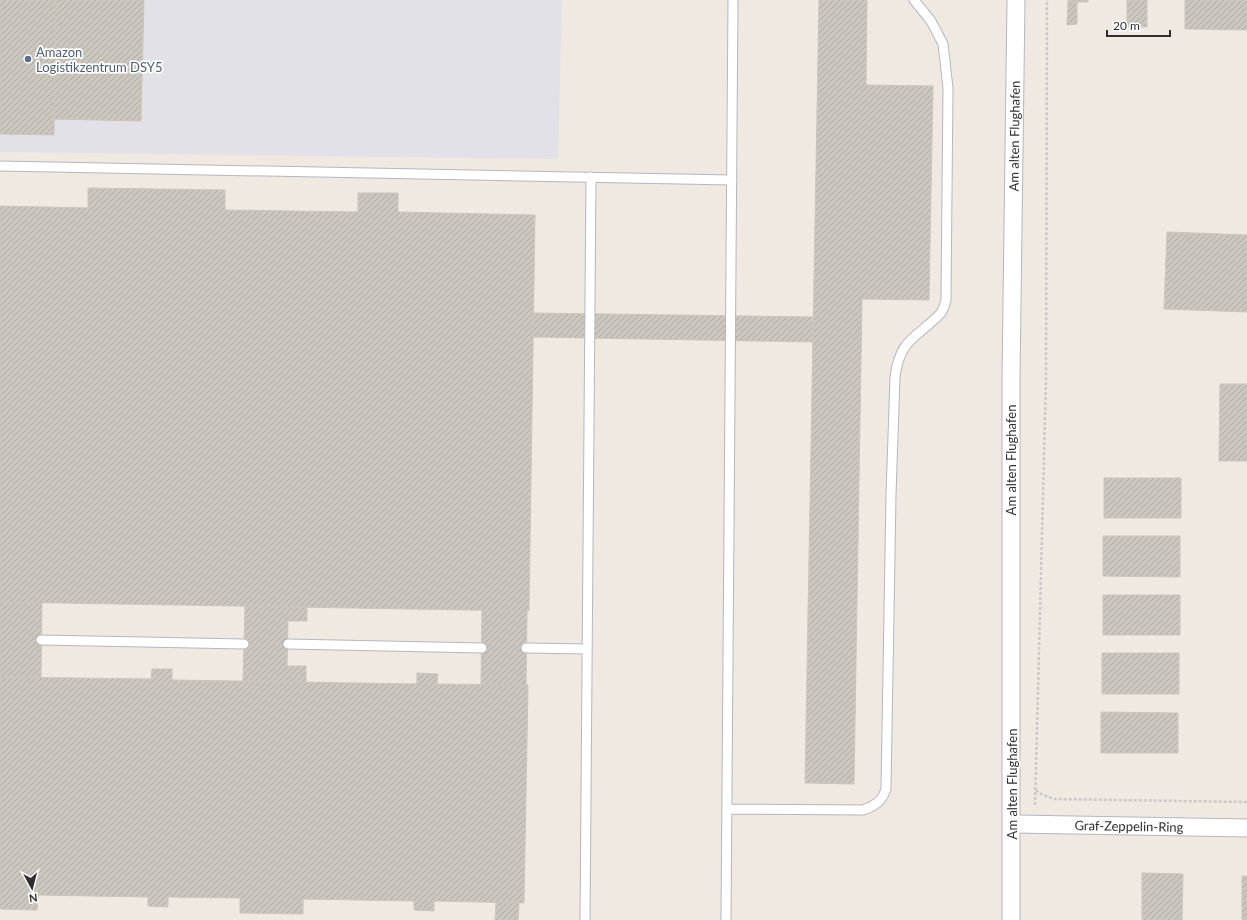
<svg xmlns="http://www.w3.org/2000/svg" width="1247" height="920" font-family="Lato,sans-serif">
<defs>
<pattern id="building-hatch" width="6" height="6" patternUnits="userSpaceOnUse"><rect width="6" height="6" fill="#cbc7bf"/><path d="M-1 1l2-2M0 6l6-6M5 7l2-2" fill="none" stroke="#afaba4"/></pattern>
</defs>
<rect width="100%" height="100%" fill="#efe9e1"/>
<!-- industrial -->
<path fill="#e3e1e8" d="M0,0H562L558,159L0,152Z"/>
<!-- building -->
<path fill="url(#building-hatch)" stroke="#cbc5ba" d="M0,0H56L54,135L0,134Z
M56,0H144L141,121L54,119Z
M819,0H867L866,85L933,86L929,300L862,299L854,784L805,783Z
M1068,0H1088V2H1068Z
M1127,0H1147V27L1127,26Z
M1185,0H1247V30L1185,29Z
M1068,2H1077V24L1067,25Z
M88,188L225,190V210L358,212V193H398V212L535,215L529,611L0,602V206L88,208Z
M1167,232L1247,235V312L1164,309Z
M534,313L813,317V342L533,337Z
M1220,384H1247V461H1219Z
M1104,478H1181V518H1104Z
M1103,536H1180V577L1103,576Z
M1103,595H1180V635H1103Z
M0,602L42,603L41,677H0Z
M245,606L307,607V621H288L287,666H306V682L243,681Z
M482,610L527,611L526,686L481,685Z
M1102,653H1179V694H1102Z
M152,669H172V680L417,684V673L438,674L437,684L528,685L524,903L434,901V911L414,910V901L303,899V914L240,913V898L168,897V907L148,906V897L38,895L37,910L0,909V677L151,679Z
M1101,712L1178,713V753H1101Z
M1142,873L1183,874L1182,920H1142Z
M1242,876H1247V920H1242Z
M496,902L519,903L518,920H495Z"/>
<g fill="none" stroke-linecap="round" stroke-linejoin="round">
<defs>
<path id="lane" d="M0,166L732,180
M41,640L244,644
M288,644L482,648
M526,648L587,649
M727,809L863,810C874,806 882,802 886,789L891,495L895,377C900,338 917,338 941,313L944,307L946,300L948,88L943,44L931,21L914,0
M585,920L591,177
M726,920L733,0"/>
<g id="street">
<path id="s1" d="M1012,824L1247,828"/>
<path id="s2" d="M1011,920V379L1016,0"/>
</g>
</defs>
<!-- lane casing -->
<use href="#lane" stroke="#b4b7c1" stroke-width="11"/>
<!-- street casing -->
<use href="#street" stroke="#b4b7c1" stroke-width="19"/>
<!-- path -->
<path stroke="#c9c9c9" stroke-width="2.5" stroke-dasharray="3 2" stroke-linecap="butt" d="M1036,790L1043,795L1054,799L1247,802
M1035,805L1046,380L1047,0"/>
<!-- lane -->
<use href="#lane" stroke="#fff" stroke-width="9"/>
<!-- street -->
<use href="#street" stroke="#fff" stroke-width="17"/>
</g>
<!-- markers -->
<circle fill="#5c6f8a" stroke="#fff" stroke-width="1.5" cx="28" cy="59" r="4"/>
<g text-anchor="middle" stroke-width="3.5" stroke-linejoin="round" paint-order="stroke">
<!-- service labels -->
<g font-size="13" fill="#4e5e75" stroke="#fff" text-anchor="start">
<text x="36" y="57">Amazon<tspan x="36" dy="15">Logistikzentrum DSY5</tspan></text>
</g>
<!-- street labels -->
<g font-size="13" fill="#2e2e2e" stroke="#fff">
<text dy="5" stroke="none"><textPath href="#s2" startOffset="784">Am alten Flughafen</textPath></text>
<text transform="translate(1011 460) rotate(-90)" y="5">Am alten Flughafen</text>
<text transform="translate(1012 784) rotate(-90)" y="5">Am alten Flughafen</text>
<text dy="5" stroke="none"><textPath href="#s1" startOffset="117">Graf-Zeppelin-Ring</textPath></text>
</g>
</g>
<!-- north arrow -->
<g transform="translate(32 888) rotate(173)" stroke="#ffffff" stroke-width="3" paint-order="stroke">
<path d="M0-3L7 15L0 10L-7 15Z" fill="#2e2e2e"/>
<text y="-6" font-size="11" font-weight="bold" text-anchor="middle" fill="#2e2e2e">N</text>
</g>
<!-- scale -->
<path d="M1107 30v6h63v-6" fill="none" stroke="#2e2e2e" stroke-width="2"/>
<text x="1113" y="30" font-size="12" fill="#2e2e2e" stroke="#ffffff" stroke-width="3" paint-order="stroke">20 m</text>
</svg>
